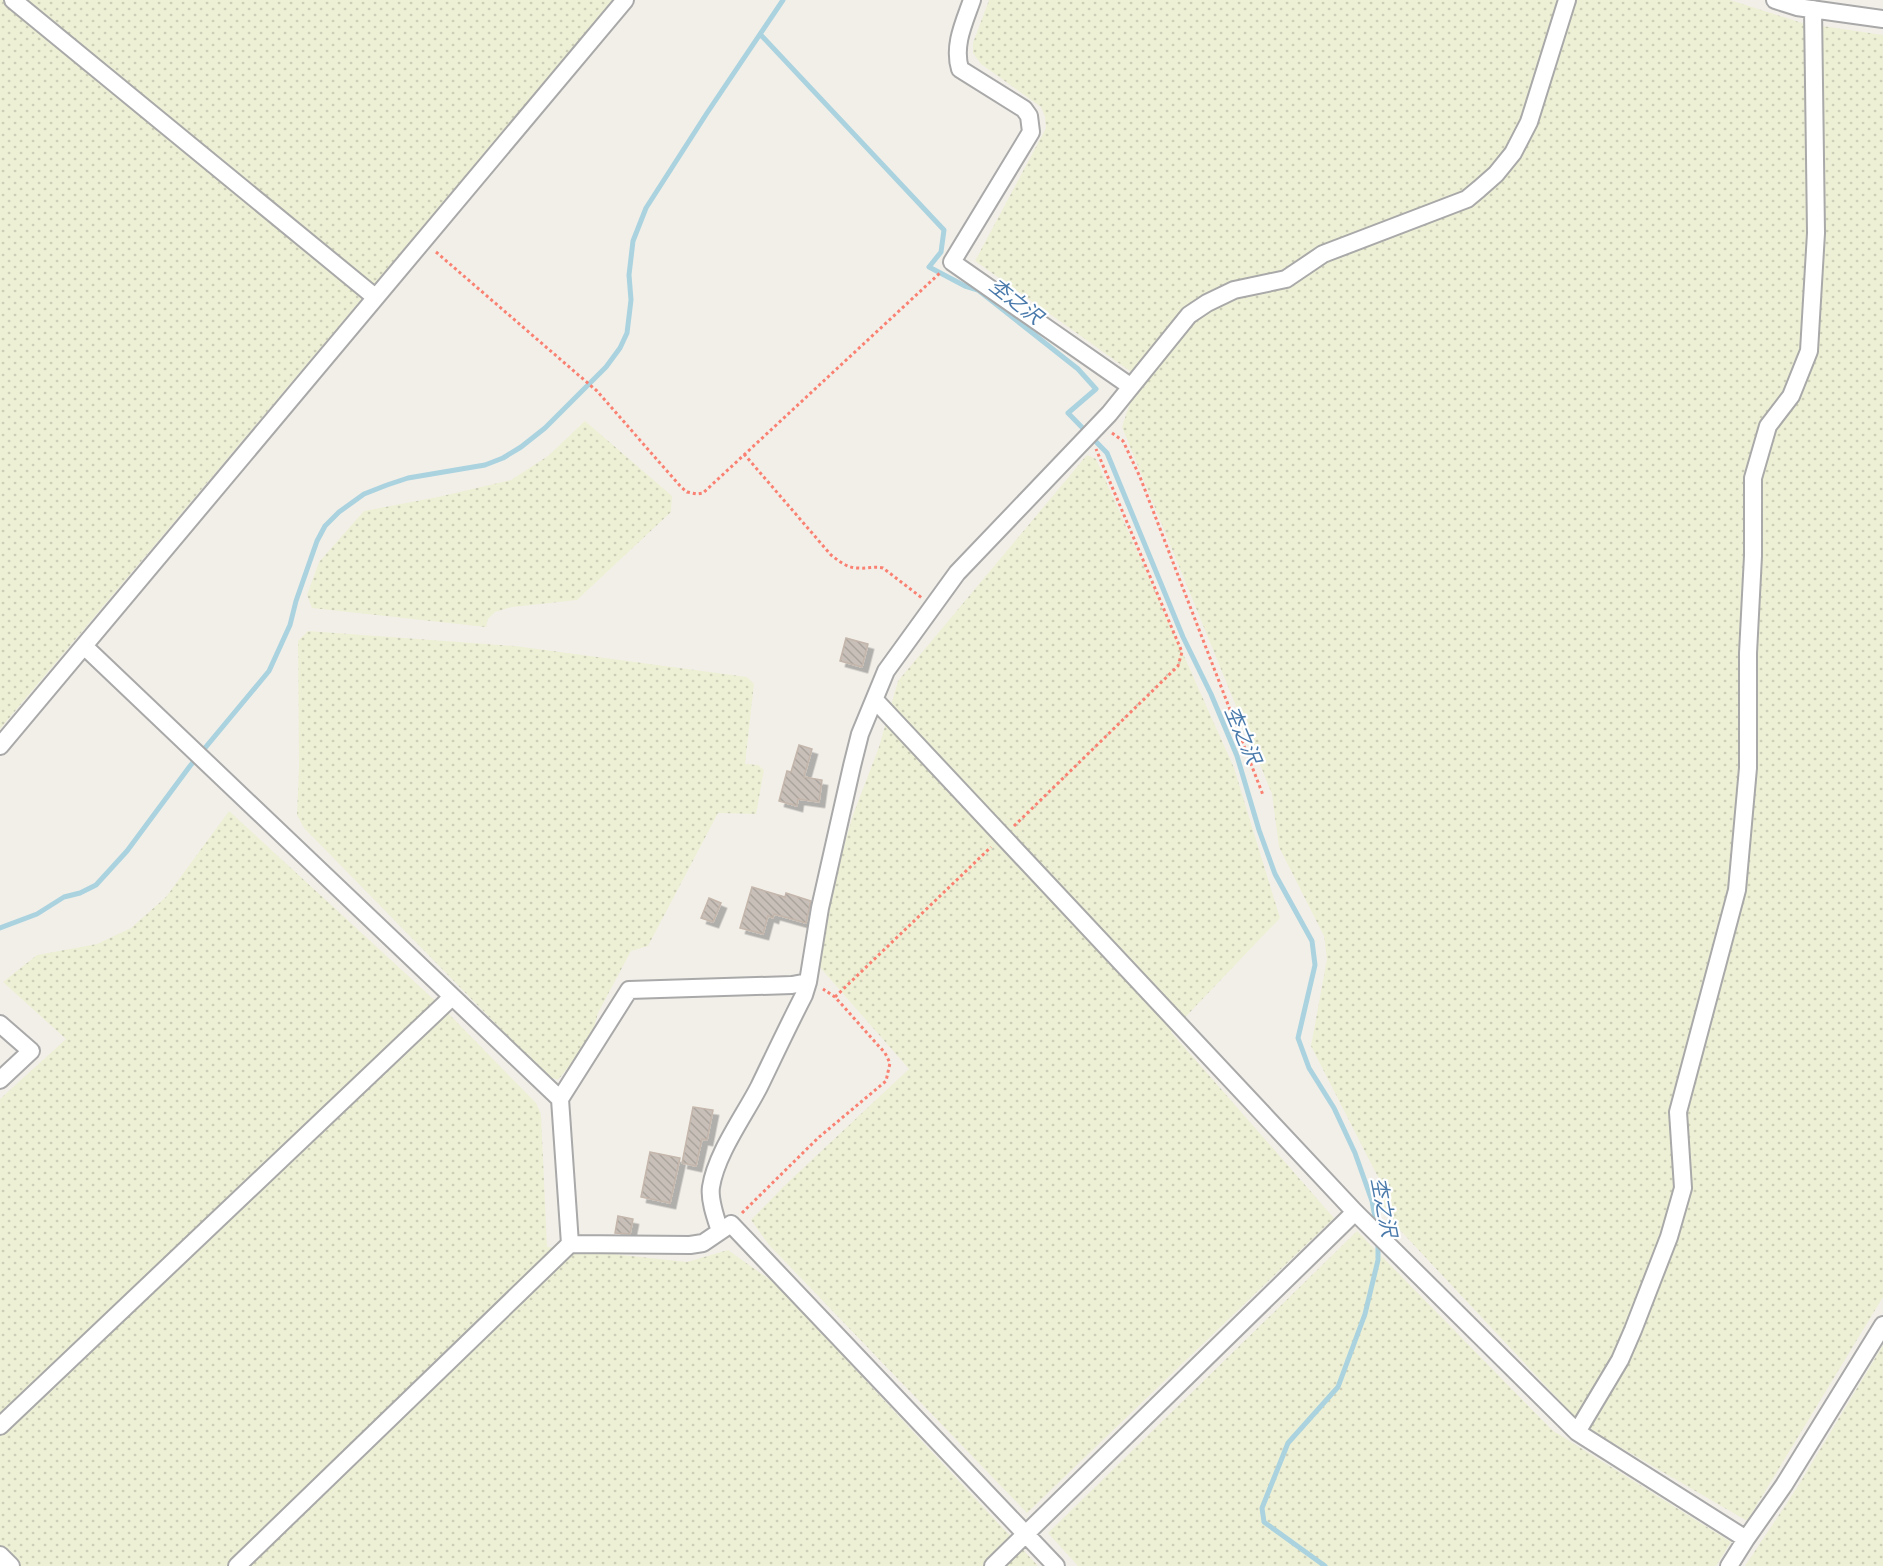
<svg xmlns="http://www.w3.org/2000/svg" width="1883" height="1566" font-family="Inter,'Noto Sans JP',sans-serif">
<defs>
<pattern id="farmland-dots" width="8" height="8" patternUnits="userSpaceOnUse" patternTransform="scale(1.5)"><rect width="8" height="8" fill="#eef0d5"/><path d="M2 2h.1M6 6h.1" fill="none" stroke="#ccceb7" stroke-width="1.8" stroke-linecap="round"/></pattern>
<pattern id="building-back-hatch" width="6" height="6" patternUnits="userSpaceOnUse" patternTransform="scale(1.5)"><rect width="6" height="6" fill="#c7bfb8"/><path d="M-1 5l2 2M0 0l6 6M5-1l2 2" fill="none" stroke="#aba49e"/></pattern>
<filter id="shadow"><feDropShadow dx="5.5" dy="5.5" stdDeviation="0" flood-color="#0004"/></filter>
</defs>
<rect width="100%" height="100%" fill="#f2efe9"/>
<!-- farmland -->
<path fill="url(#farmland-dots)" d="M0,0H613L0,729Z
M989,0H1730L1802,23L1883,35V1297L1747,1521L1594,1432L1572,1414L1383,1212L1378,1177L1311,1046L1327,959L1324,936L1279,847L1272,794L1122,427L1132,397L1144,381L975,261L1046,128L1045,117L1041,107L981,64L973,53V43Z
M585,421L672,496L671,512L577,600L512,607L495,612L488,619L486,627L312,608L307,595L319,562L364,511L438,497L511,480L548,456Z
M1087,455L1096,459L1234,768L1280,918L1171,1032L1334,1218L1027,1513L769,1245L751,1220L784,1186L909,1069L818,965L834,880L853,815L879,747L898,681Z
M308,631L515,646L747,677L754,684L745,764L758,765L764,770L756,814L718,813L648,946L631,951L598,1013L591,1039L558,1080L546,1075L304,828L297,815L299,767L298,641Z
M229,811L442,1007L536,1103L541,1114L547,1247L687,1262L728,1250L776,1284L1038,1566H0V1099L66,1039L3,982L37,955L97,944L131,928L166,897Z
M1357,1231L1552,1430L1731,1542L1716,1566H1078L1048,1533Z
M1883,1345V1566H1745L1798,1486Z"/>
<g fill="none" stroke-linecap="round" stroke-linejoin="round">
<!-- stream -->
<path stroke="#aad3df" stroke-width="5" d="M760,34L944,230L941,252L929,267L965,286L978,290L1078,369L1096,389L1068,413L1107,453L1183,637L1211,694L1237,756L1259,830L1275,874L1312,941L1315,965L1298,1038L1309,1068L1334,1108L1355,1153L1372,1201L1377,1228
M0,928L37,914L64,897L80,893L96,885L127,851L190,766L269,671L290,625L296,601L317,541L325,526L339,512L364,494L387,485L408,478L485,465L503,458L521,447L545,428L606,367L620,348L627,333L631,300L629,275L633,241L646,208L707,113L783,0
M1325,1566L1264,1522L1262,1508L1288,1443L1338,1387L1365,1314L1378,1260V1240"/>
</g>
<!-- building -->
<path fill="url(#building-back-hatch)" stroke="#c4b6ab" stroke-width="1.5" filter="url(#shadow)" d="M846,638L868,644L862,667L840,661Z
M799,745L812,749L804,777L822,780L819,802L798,799L797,806L779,801L787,771L791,772Z
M752,887L785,897L786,893L811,901L806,923L774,914L773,918L768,916L763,934L740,928Z
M709,898L721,903L713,922L701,918Z
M693,1107L713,1110L707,1140L702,1139L696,1166L682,1163Z
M650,1152L680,1158L670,1203L641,1197Z
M618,1216L633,1219L630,1234L615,1233Z"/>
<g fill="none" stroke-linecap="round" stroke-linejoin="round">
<defs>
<path id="minor" d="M13,0L375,297
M972,0C964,23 953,45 960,69L1024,109L1029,116L1031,132L952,262L1130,386
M1775,0L1797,7L1883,19
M84,646L560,1099
M875,700L1355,1212L1577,1432L1746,1539
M0,746L625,0
M0,1024L31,1051L0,1080
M720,1231C716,1219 709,1200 711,1187C716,1154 744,1116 759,1087C774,1056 788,1026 804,995L808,982L820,908L852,766L860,734L886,671L957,573L1109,414L1189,315L1207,303L1234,290L1286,279L1323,254L1467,199L1479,189L1496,174L1513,153L1529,122L1567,0
M570,1244L560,1099L629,990L792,985L808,982
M0,1426L452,997
M1577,1432L1620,1360L1633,1330L1669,1237L1683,1188L1678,1112L1737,890L1748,768V653L1753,556V478L1768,426L1791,396L1809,351L1816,233L1813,9
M0,1555L11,1566
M237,1566L570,1244L690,1245L703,1243L731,1224L1056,1566
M993,1566L1355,1212
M1729,1566L1746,1539L1784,1485L1883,1325"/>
</defs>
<!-- minor casing -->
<use href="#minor" stroke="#a9a9a9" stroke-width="20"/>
<!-- path -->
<path stroke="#fa8072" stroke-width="3" stroke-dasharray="3 3" stroke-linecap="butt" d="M436,252L597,391L681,487L687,492L697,494L703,493L941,272
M1112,433L1123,441L1140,477L1263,795
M744,454L831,555C839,561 847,568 858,568C867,569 874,566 883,568L922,598
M1014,826L1178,666L1182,652L1096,449
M835,997L991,847
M742,1213L818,1138L886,1081L890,1063L885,1053L835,997L823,989"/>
<!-- minor -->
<use href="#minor" stroke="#fff" stroke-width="16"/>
</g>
<g text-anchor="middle" stroke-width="4.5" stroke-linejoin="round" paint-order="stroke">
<!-- water labels -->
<g font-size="20" font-style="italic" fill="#4a7aab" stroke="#fff">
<text transform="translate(1016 301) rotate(38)" y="7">杢之沢</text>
<text transform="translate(1243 735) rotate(67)" y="7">杢之沢</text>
<text transform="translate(1384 1207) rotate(79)" y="7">杢之沢</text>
</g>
</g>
</svg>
